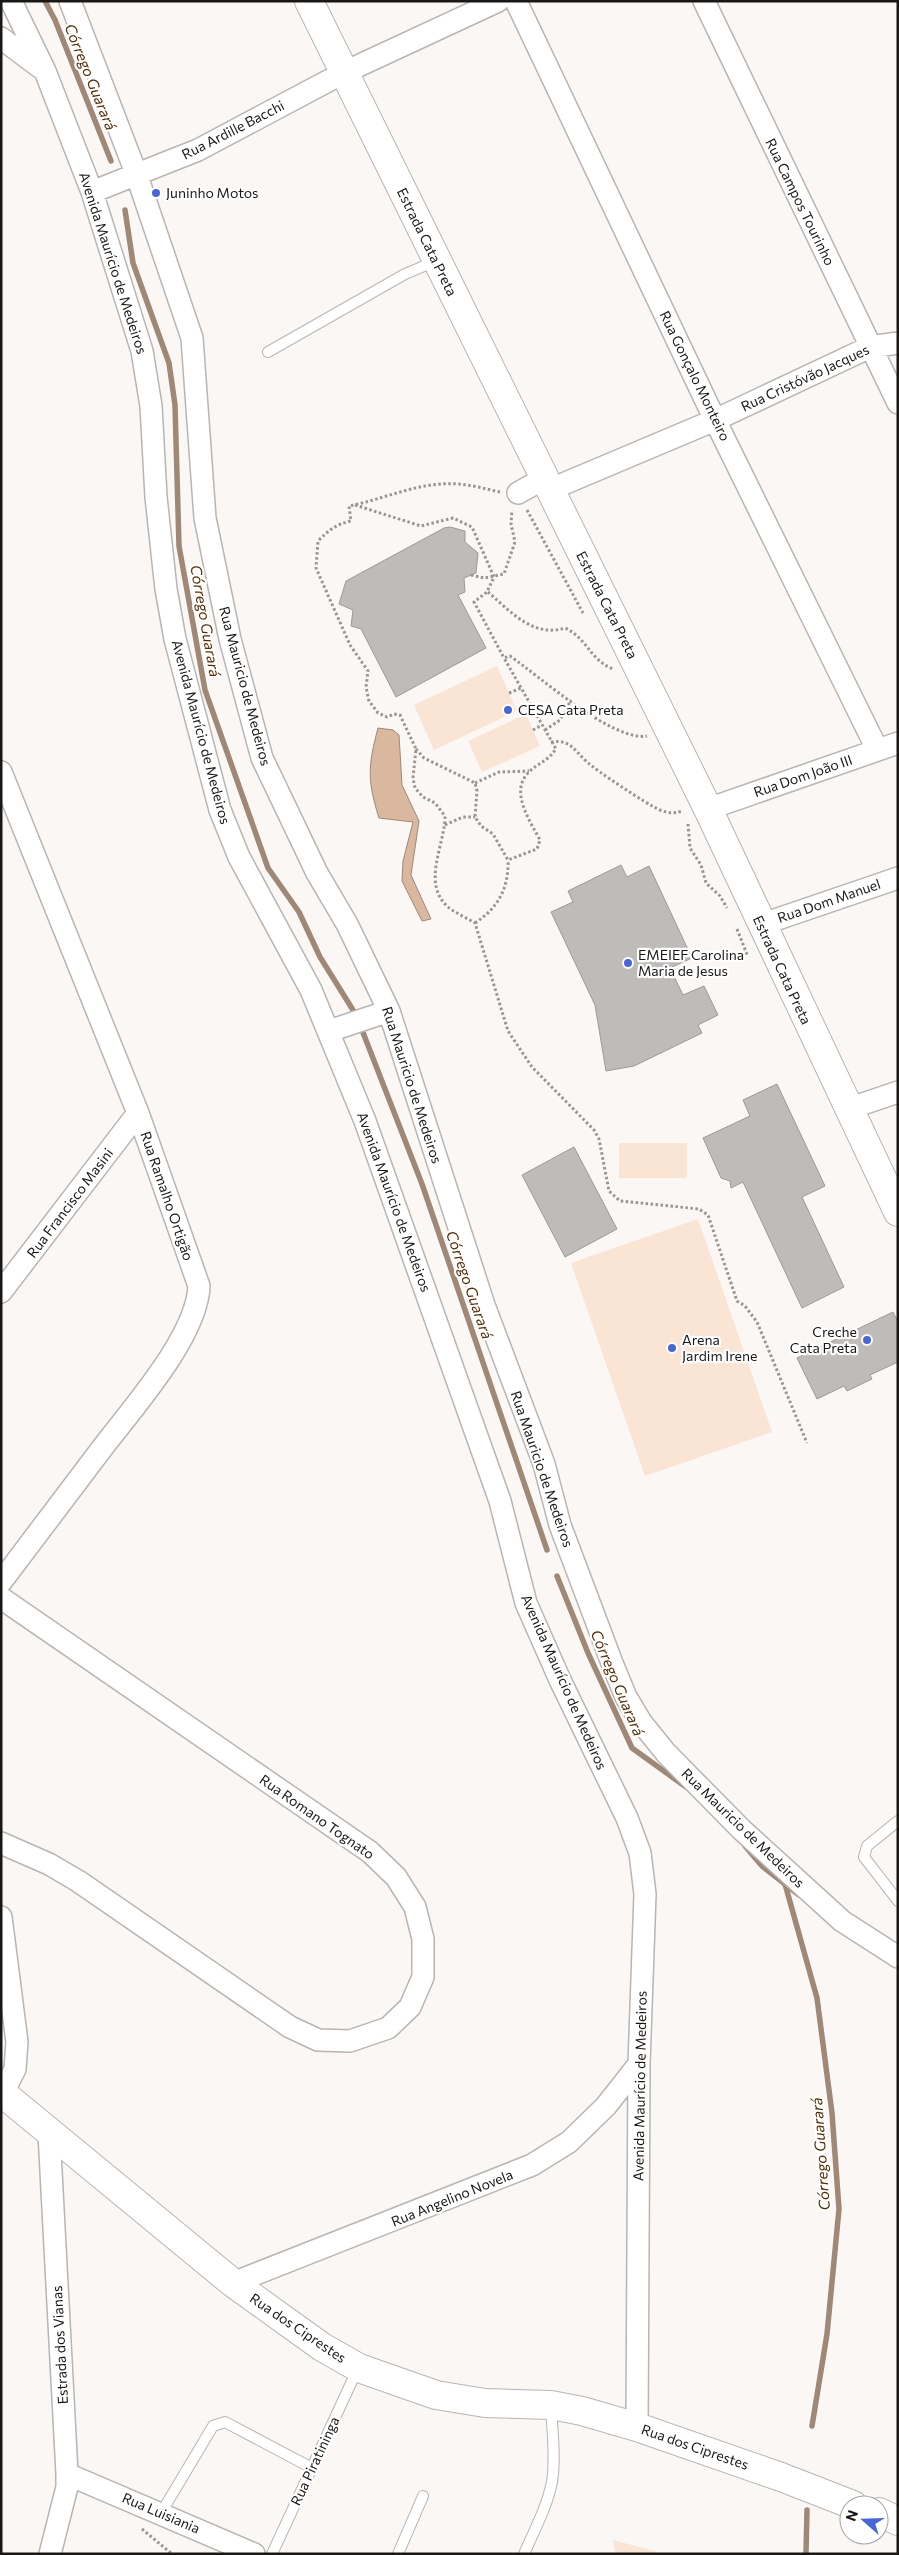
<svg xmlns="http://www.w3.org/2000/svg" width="899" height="2555" font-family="Commissioner,sans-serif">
<rect width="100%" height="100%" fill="#faf7f4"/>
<!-- green -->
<path fill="#fae4d4" d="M497,666L517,711L434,750L414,705Z
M526,714L540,746L482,772L468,741Z
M619,1143H687V1178H619Z
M698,1219L772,1432L645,1476L571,1263Z
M613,2540L658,2552L659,2554H615Z"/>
<!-- water -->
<path fill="#dab89f" stroke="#a08876" d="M378,728L393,730L399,735L402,785L419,821L411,875L431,919L422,921L402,881L403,861L413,822L379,818C367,780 368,766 378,728Z"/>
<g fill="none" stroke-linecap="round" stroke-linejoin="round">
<!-- stream -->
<path stroke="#a08876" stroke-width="5.5" d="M45,1L55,20L111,161
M125,210L133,263L169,363L175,405L179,546L205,690L268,868L299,912L320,957L353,1010
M362,1030L422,1184L547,1550
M557,1576L588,1653L632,1748L686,1787
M745,1846L762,1866L799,1895
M785,1884L817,1998L832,2113L839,2209L827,2334L812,2426
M806,2554L807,2510"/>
</g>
<!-- building -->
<path fill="#bebbb9" stroke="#9c9997" d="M450,527L465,531V542L478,553L476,573L464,578L465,592L458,595L486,648L396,697L361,629L351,626L353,610L339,604L346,581L444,528Z
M621,865L627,877L649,866L692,958L670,968L683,995L704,986L718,1015L698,1025L702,1033L634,1066L606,1071L595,1005L551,912L573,902L568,891Z
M777,1084L825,1186L802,1197L844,1287L802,1308L743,1182L731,1188L730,1181L721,1178L703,1138L750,1116L743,1100Z
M574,1147L617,1229L565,1257L522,1175Z
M893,1312L898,1322V1362L870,1375L872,1379L847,1391L844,1386L817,1399L797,1358Z"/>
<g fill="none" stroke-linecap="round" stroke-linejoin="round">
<defs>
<path id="lane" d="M268,352L405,274L436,261
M898,1821L867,1846L864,1857L898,1901
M161,2513L213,2426L225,2422L312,2468
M272,2554L358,2368
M398,2554L423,2496
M524,2554C534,2531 547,2507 552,2482C556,2457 552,2430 551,2405"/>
<path id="street" d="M11,1L45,71L92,192L142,351L151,406L156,497L166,589L175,639L220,810L239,857L311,990L365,1121L500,1501L526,1603L560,1680L627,1818L640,1853L645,1894L639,2064L637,2427
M70,1L136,173L192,338L205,518L230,639L262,758L317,873L347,924L389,1011L484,1305L544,1464L560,1525L612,1663L626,1697L641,1722L666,1753L742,1830L842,1921L898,1957
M516,1L715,420L877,749
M704,1L898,403
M1,38L41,68
M92,192L198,150L343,73L498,1
M549,490L715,420L870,347L898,343
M518,493L543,479
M1,772L138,1113L199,1286C197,1337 131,1410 100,1451C67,1495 34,1538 1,1582
M708,809L898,743
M760,925L898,878
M329,1031L389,1011
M848,1109L898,1092
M1,1292L138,1113
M1,1598L370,1852L396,1877L415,1907L423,1939V1977L410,2007L388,2028L350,2041L318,2040L290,2027L78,1881L49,1864L1,1843
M1,1917L17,2042L15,2069L3,2093
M49,2133L67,2474V2487L50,2554
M233,2283L532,2165L569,2142L606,2106L639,2064
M67,2474L254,2554"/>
<path id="secondary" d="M309,1L708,809L898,1212
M1,2092L233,2283L322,2347L359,2368L436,2395L485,2403L551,2405L582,2411L637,2427L781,2477L853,2505
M879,2512L898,2521"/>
</defs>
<!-- lane casing -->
<use href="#lane" stroke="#b8b5b2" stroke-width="12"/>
<!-- street casing -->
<use href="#street" stroke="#b8b5b2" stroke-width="24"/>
<!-- secondary casing -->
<use href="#secondary" stroke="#b8b5b2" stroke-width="30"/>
<!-- path -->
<path stroke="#989593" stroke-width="3" stroke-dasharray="2.5 2.5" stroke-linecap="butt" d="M500,492C486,489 472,485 458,484C420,481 385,499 349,506L351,521C336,524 328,531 318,541L316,568L350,645L368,671L366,687L369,701L378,713L387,717L394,714L400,715L416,749L413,778L415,788L423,797L435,803L445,816C445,845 421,883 448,907C455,913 467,918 475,923L508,1031L532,1067L594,1130L599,1139L609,1191L620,1201L699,1209L708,1215L737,1301L745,1306L757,1322L807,1443
M355,505L421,526L453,518L472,527L494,577L487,592L474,602L504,658
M527,510L583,613
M471,575L484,578L504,574L515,542L511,524L512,510
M488,592C510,611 533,638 565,628C587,638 590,660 613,669
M509,693L521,688
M533,730L542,725
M545,730L560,720L571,700
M551,742C570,739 574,750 586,761C595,770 648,805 660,810C668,813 674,814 682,811
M416,749L424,758L475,783L477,791L475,817L481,826L493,834L508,860L537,849L540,840C530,821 509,791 529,772C539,762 546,763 556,749L504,658L510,656C539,676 613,742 647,736
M475,783L499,772L529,771
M688,824L690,848L701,865L706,883L720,896L727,908
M445,825L463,817H475
M475,923C498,908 509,888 508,860
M737,929L748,957
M142,2529L172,2554"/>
<!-- lane -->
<use href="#lane" stroke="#fff" stroke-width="10"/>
<!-- street -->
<use href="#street" stroke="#fff" stroke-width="21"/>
<!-- secondary -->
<use href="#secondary" stroke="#fff" stroke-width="28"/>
</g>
<!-- markers -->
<g fill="#4666d9" stroke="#fff" stroke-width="2">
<circle cx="156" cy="193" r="5"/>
<circle cx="508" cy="710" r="5"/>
<circle cx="628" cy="963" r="5"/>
<circle cx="867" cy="1340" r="5"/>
<circle cx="672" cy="1348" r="5"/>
</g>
<g text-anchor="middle" stroke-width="4.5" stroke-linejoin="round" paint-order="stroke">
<!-- street labels -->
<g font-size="14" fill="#191817" stroke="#fff">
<text transform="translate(233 130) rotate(-27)" y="5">Rua Ardille Bacchi</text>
<text transform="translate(800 202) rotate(64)" y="5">Rua Campos Tourinho</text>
<text transform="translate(427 242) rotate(64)" y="5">Estrada Cata Preta</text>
<text transform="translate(113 263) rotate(72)" y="5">Avenida Maurício de Medeiros</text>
<text transform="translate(695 376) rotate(64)" y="5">Rua Gonçalo Monteiro</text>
<text transform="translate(805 378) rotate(-25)" y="5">Rua Cristóvão Jacques</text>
<text transform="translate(607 605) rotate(63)" y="5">Estrada Cata Preta</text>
<text transform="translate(245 686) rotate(75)" y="5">Rua Mauricio de Medeiros</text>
<text transform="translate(201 732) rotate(75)" y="5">Avenida Maurício de Medeiros</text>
<text transform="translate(803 776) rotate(-19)" y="5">Rua Dom João III</text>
<text transform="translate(829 901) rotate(-19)" y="5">Rua Dom Manuel</text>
<text transform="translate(782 970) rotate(65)" y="5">Estrada Cata Preta</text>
<text transform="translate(412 1085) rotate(72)" y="5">Rua Mauricio de Medeiros</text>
<text transform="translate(167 1196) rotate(71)" y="5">Rua Ramalho Ortigão</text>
<text transform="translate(394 1202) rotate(70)" y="5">Avenida Maurício de Medeiros</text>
<text transform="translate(70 1203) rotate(-53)" y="5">Rua Francisco Masini</text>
<text transform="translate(542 1469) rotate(71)" y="5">Rua Mauricio de Medeiros</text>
<text transform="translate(564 1682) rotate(66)" y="5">Avenida Maurício de Medeiros</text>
<text transform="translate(317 1817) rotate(35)" y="5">Rua Romano Tognato</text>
<text transform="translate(743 1828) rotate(44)" y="5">Rua Mauricio de Medeiros</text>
<text transform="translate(640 2086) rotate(-89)" y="5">Avenida Maurício de Medeiros</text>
<text transform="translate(452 2198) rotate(-22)" y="5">Rua Angelino Novela</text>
<text transform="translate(298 2328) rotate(34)" y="5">Rua dos Ciprestes</text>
<text transform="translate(60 2345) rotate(-93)" y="5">Estrada dos Vianas</text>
<text transform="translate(695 2447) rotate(19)" y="5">Rua dos Ciprestes</text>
<text transform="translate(315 2461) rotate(-65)" y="5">Rua Piratininga</text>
<text transform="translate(161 2513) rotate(23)" y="5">Rua Luisiania</text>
</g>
<!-- poi labels -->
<g font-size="14" fill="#191817" stroke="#fff" text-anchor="start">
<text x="166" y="198">Juninho Motos</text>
<text x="518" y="715">CESA Cata Preta</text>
<text x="638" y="960">EMEIEF Carolina<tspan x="638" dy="16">Maria de Jesus</tspan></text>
<text x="857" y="1337" text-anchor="end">Creche<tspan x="857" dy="16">Cata Preta</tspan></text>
<text x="682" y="1345">Arena<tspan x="682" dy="16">Jardim Irene</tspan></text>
</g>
<!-- water labels -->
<g font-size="15" font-style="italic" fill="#5a2e03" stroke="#fff">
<text transform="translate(90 77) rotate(68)" y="5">Córrego Guarará</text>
<text transform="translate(205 621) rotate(80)" y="5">Córrego Guarará</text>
<text transform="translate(469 1285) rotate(71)" y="5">Córrego Guarará</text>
<text transform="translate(617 1683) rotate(67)" y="5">Córrego Guarará</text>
<text transform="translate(821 2154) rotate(-94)" y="5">Córrego Guarará</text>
</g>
</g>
<!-- border -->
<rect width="899" height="2555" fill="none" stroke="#191817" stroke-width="5"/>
<!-- north arrow -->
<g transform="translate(864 2520) rotate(290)"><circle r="24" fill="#ffffff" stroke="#a3a3a2"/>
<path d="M0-4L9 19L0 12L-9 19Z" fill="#4666d9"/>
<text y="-8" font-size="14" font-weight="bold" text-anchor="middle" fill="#191817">N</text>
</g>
</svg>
